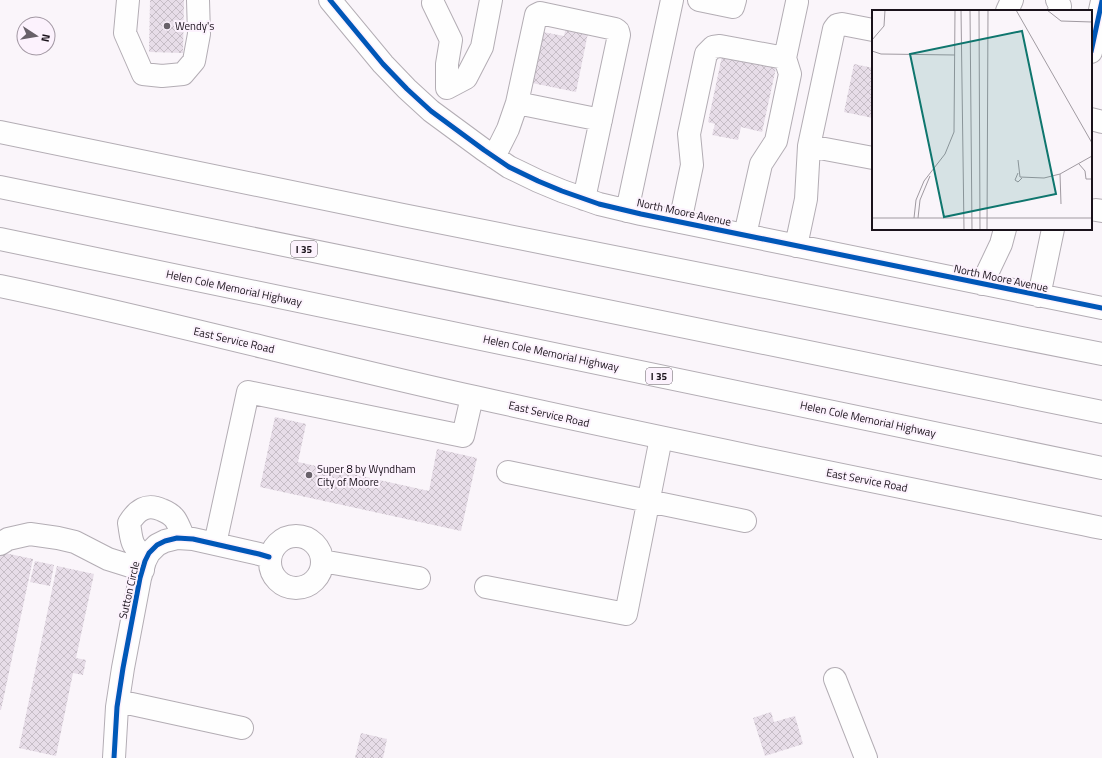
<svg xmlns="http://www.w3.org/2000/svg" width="1102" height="758" font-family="'Titillium Web',sans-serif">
<defs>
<pattern id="building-cross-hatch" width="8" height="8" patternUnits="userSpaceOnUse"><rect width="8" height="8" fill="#e7dde8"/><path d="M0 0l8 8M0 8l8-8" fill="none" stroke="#c6bdc6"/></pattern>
</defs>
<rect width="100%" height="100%" fill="#faf5fa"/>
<!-- building -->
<path fill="url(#building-cross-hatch)" d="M150,0H184L183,53L149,52Z
M567,23L589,28L576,92L532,83L543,32L564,36Z
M722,56L776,68L762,132L741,127L738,140L712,135L715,124L708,122Z
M854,64L873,68V118L844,112Z
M275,417L306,424L298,462L429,491L437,449L477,458L461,531L260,487Z
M0,552L33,559L1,710H0Z
M35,561L54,565L50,586L30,582Z
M57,566L94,574L76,658L86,660L83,675L73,673L56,756L19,748Z
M771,712L774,722L795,716L803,744L765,756L753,718Z
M361,733L387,739L383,758H355Z"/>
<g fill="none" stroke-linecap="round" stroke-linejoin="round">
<defs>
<path id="minor" d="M128,0L125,33L143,74L162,76L183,74L194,61L199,34L198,0
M330,0L383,64L407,89L431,111L484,150L509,167L538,181L562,191L599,204L641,214L1102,308
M699,0L733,7L735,0
M1057,0L1060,6L1059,11
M433,3L451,40L447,64V88L466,78L482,47L491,0
M1007,11L1012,0
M1091,52L1102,1
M1091,119L1102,122
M809,146L873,158
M494,157L508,129L517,103
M584,199L619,35L618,31L615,29L540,13L536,15L517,103L601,120
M1096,210L1102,211
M627,211L672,0
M680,222L692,165L689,134L706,54L713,47L720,46L785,58
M745,235L761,164L776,141L790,74L785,58L797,2
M796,246L806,199L809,146L834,29L837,25L842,24L873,30
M982,284L1001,244L1005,229
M1039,296L1053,229
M508,472L745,521
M270 562a26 26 0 1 1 52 0a26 26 0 1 1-52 0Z
M0,544L8,539L30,534L58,538L75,542L108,559L143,570
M215,544L248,392L463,436L472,397
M147,557C130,546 132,541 129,523C137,510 147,503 162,510C167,512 172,515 175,519C179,525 181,532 184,538
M322,561L419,578
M486,587L626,614L661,438
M835,679L866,758
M118,701L242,728
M114,758L117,707L123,668L140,578L145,561L149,553L157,545L165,541L177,538L193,539L259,554L269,557"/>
<path id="major" d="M0,132L403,215L1102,354
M0,286C159,319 316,362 475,397C683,444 893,485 1102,528"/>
<path id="highway" d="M0,187L1102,412
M0,239L1102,468"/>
</defs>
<!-- minor casing -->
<use href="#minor" stroke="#b3adb4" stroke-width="24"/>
<!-- major casing -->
<use href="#major" stroke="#b3adb4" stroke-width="24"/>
<!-- highway casing -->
<use href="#highway" stroke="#b3adb4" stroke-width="24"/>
<!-- minor -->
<use href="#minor" stroke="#fefefe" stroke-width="22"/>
<!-- major -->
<use href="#major" stroke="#fefefe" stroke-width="22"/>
<!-- highway -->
<use href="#highway" stroke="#fefefe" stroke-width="22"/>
<defs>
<path id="cycleway" d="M330,0L383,64L407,89L431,111L484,150L509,167L538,181L562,191L599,204L641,214L1102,308
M1091,52L1102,1
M114,758L117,707L123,668L140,578L145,561L149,553L157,545L165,541L177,538L193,539L259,554L269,557"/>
</defs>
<!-- cycleway casing -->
<use href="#cycleway" stroke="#fcf2fd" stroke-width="8"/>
<!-- cycleway -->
<use href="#cycleway" stroke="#0057b8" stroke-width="5"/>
</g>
<!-- markers -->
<g fill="#686169" stroke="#fcf2fd" stroke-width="1.5">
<circle cx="167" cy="26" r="4"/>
<circle cx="309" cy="475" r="4"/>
</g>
<g text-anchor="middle" stroke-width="4" stroke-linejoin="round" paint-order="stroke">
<!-- shield labels -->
<g fill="#fcf2fd" stroke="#5e555f" stroke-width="1">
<rect x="291" y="241" width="26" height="16" rx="3"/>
<rect x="646" y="368" width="26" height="16" rx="3"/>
</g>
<g font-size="10" font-weight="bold" fill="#1a121b">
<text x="304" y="253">I 35</text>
<text x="659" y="380">I 35</text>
</g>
<!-- poi labels -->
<g font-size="11" fill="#1a121b" stroke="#fcf2fd" text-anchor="start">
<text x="175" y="30">Wendy's</text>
<text x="317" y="473">Super 8 by Wyndham<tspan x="317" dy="13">City of Moore</tspan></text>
</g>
<!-- street labels -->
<g font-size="11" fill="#1a121b" stroke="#fcf2fd">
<text transform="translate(684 212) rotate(12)" y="4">North Moore Avenue</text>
<text transform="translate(1001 278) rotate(12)" y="4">North Moore Avenue</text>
<text transform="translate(234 288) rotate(12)" y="4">Helen Cole Memorial Highway</text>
<text transform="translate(234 340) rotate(13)" y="4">East Service Road</text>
<text transform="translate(551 353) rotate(12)" y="4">Helen Cole Memorial Highway</text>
<text transform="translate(549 414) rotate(13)" y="4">East Service Road</text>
<text transform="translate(868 419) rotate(12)" y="4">Helen Cole Memorial Highway</text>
<text transform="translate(867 480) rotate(11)" y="4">East Service Road</text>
<text transform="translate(129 590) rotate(-77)" y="4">Sutton Circle</text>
</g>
</g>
<!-- overview -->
<g transform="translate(872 10)">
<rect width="220" height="220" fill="#faf5fa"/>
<path fill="none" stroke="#a09aa1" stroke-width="1" d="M89,0L92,220M98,0L100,220M107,0L108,220M144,0L220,133M175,0L189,11L220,12M0,30L12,16L13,0M0,41L9,44L83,45M146,150L148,167L172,168L188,164L220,146M207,154L213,161L214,169H220M146,163L143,170L146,172L150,168M188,164L189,194M0,208H220M42,208L44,190L52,171L73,144L82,122L83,0M46,208L48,190L58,166M115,220L116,0"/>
<path fill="#0f766e" fill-opacity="0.15" stroke="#0f766e" stroke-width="2" d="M150,21L184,184L72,207L38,44Z"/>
<rect width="220" height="220" fill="none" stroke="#1a121b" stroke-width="2"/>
</g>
<!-- north arrow -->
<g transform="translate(36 36) rotate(102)"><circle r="19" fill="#fcf2fd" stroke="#a298a3"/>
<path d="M0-3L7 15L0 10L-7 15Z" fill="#686169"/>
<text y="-6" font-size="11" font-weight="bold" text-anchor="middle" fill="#1a121b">N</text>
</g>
</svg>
